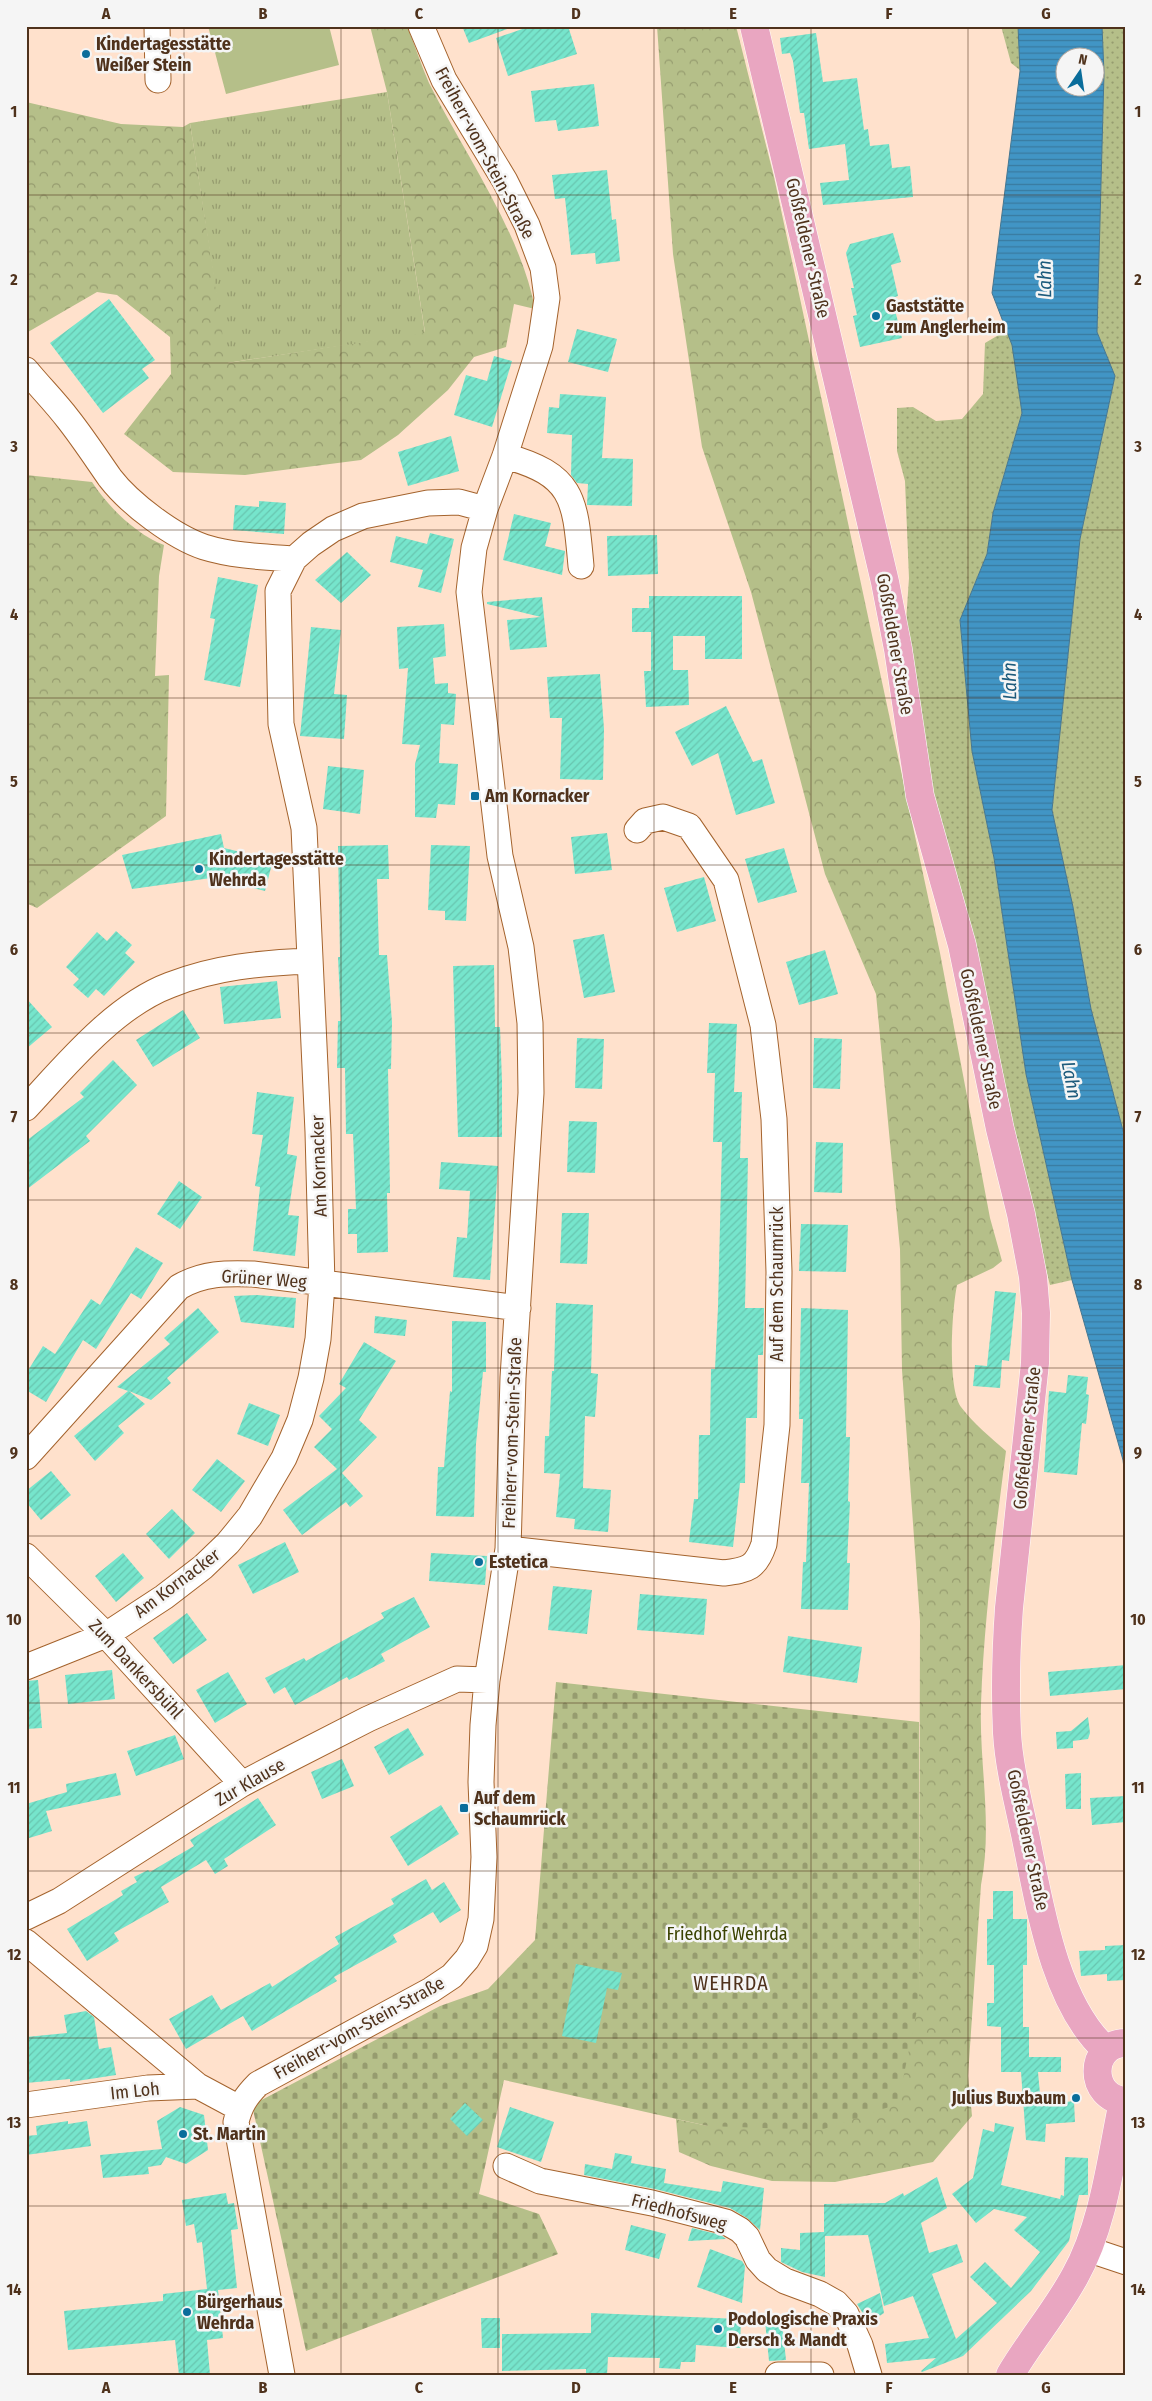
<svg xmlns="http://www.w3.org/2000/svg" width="1152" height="2401" font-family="'Fira Sans Condensed',sans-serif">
<defs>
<pattern id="grass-dots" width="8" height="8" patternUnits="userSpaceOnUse" patternTransform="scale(1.25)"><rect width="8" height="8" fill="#b5bf89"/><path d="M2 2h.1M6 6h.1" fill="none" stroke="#969c6f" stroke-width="1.8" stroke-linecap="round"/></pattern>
<pattern id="forest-crowns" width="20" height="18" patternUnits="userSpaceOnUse" patternTransform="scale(1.25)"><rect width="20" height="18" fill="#b5bf89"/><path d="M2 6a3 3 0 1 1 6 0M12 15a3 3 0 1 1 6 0" fill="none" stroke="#969c6f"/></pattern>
<pattern id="cemetery-stones" width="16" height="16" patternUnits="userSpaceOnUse" patternTransform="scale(1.25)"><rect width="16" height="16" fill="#b5bf89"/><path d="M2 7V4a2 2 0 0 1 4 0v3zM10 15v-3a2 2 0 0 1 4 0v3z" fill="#969c6f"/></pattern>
<pattern id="park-tufts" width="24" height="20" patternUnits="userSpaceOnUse" patternTransform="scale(1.25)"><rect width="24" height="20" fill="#b5bf89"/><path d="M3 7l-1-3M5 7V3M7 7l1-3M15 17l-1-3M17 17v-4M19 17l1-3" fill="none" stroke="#969c6f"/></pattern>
<pattern id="water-rules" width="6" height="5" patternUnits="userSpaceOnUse" patternTransform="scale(1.25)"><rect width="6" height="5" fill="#4195c5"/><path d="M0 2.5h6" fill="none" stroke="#397a9f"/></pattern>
<pattern id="building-hatch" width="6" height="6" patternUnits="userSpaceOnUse" patternTransform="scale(1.25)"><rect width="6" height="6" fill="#76e5cc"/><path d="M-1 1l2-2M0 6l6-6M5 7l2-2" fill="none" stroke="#68c5af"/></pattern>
</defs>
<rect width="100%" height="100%" fill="#ffe1cc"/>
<!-- grass -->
<path fill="url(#grass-dots)" d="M1001,26H1018L1021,71L1011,63Z
M1102,26H1126V1142L1091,1009L1073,907L1052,810L1080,539L1115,376L1097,332L1104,73Z
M1002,333L1009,335L1013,345L1022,413L993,513L987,554L960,620L972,750L994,858L1026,1074L1072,1280L1050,1285L990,1048L911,699L904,652L909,578L905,481L897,451V408L913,407L936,421L962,419L983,394L985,343Z"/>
<!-- forest -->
<path fill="url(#forest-crowns)" d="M370,26H407C415,45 421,65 429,83C464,153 521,233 535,309L514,304L506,347L474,357L448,390L398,435L361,460L245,475L173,472L124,434L171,374L170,337L117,295L97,292L28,332L26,331V102L121,124L183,127L190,123L228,363L425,332L387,92Z
M657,26H736L774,177L940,953L990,1218L1002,1261L993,1268L957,1285C952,1309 947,1388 961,1407C974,1424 991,1438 1006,1451C995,1536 984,1619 981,1704C979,1764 993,1825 981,1885L968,2076L972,2116L933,2162L835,2182L772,2181L711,2166L679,2152L676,2119L708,2126L919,2000L920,1621L902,1370L900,1249L876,994L825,874L751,592L702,447L673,254Z
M26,475L92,482C108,507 137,535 164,545L159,576L155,676L169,675L166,816L37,908L26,903Z"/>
<!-- cemetery -->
<path fill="url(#cemetery-stones)" d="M556,1682L919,1722V2000L898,2104L821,2130L708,2126L504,2080L479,2194L539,2214L558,2254L306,2351L252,2105L440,2006L488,1989L535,1940Z"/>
<!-- park -->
<path fill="url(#park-tufts)" d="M387,92L425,333L227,363L190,123Z"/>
<!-- garden -->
<path fill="#b5bf89" d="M208,26H329L339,65L226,94Z"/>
<!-- water -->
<path fill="url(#water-rules)" stroke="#457792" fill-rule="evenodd" d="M1018,26H1102L1104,73L1097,332L1115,376L1080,539L1052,810L1073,907L1091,1009L1126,1142V1485L1123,1460L1072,1280L1026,1074L994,858L972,751L960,620L987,554L993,513L1022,413L1012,345L992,293L1020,71ZM1064,58H1094V88H1064Z"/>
<!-- building -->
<path fill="url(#building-hatch)" d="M462,26H510V28L469,43Z
M531,26H568L577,54L508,76L496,38Z
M816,33L823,82L857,78L864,130L868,129L870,146L889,144L892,168L910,166L913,197L823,205L820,183L849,180L845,144L809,149L804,113H800L793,61L790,53L782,54L780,38Z
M594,84L599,126L558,131L556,120L535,122L531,91Z
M607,170L612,220L616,219L620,261L596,264L595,253L571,255L565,198L555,199L552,175Z
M893,233L901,262L891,265L898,296L892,298L902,338L860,347L853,316L857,315L851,288H854L846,253L850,244Z
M109,299L155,360L142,369L149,378L103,413L50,343Z
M577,329L617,339L608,372L568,362Z
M494,356L512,361L492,427L454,415L466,375L487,381Z
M560,394L606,397L602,458L633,459L632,506L587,505L588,484L577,483L571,475L572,435L547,433L549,407L559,408Z
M451,436L459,471L408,486L398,452Z
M259,501L286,503L284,534L233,530L235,505L259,507Z
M514,514L551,523L545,546L565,551L562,575L503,560Z
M430,533L454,539L441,593L418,587L423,570L390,562L396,536L427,544Z
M657,535L658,574L608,576L607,536Z
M347,552L371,575L341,603L315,580Z
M218,577L258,585L240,687L204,680L215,619L210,618Z
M649,596H742V659H705V636H673V670H688L689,705L646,707L644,671H651V632H632V608H649Z
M542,597L547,647L510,650L507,620L541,617L487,604V602Z
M444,624L446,656L433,658L435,684L448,683V693L456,694L454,725L441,724L439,763L458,764L455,805L438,804L436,818L415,817V764L420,745L402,744L408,668L399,669L397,627Z
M311,627L341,630L334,694L347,695L344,739L300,736Z
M600,674L604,729L603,780L560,779L562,718H550L547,677Z
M726,706L753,762L762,759L775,803L736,815L718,753L692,766L675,732Z
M328,766L364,770L360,814L323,809Z
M607,833L612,870L575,874L571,837Z
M221,834L224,848L273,860L265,891L211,878L132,889L122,855Z
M388,845L389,879H377L379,955H387L392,1022L391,1069H388L390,1193H387L388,1252L357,1253V1234H348V1209H356L353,1134H346L345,1068H337L338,1021H341L338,957H340L338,846Z
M431,845L470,846L466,921L445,920V911L428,910Z
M784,848L797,892L758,903L745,859Z
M704,877L716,921L677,932L664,888Z
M116,931L132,945L125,953L135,962L104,996L96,989L88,998L73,985L79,979L66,967L97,932L107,941Z
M604,934L615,992L584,998L573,940Z
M825,950L838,994L799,1005L786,962Z
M494,965L495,1027H500L502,1081V1137H458L453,966Z
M277,981L281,1018L224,1024L220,987Z
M26,998L52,1027L26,1049Z
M183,1010L200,1038L153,1067L136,1040Z
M709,1023L737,1024L734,1092H742L740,1158H748L745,1308H764L763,1355H758L757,1418H746L745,1483H740L733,1547L689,1542L694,1499H698L699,1435H710L711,1369H715L718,1307L722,1142H713L715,1073H707Z
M577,1038L604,1039L602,1089L575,1088Z
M814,1038L842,1039L840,1089L813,1088Z
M113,1060L137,1085L86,1136L90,1141L26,1190V1141L84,1097L80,1093Z
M257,1092L294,1097L287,1154L297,1156L288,1215L299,1216L295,1256L253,1251L260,1187L255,1186L263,1135L252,1134Z
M569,1121L597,1122L595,1173L567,1172Z
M816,1142L843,1143L842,1193L814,1192Z
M441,1162L498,1166L490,1280L453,1277L457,1237L467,1238L470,1191L439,1189Z
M179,1181L202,1197L180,1229L157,1214Z
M562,1213H589L587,1264L560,1263Z
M801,1224L848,1225L846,1272L799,1271Z
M136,1247L163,1263L141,1299L131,1293L96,1349L83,1340L46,1402L26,1390V1374L43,1346L55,1354L91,1299L100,1305Z
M995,1291L1016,1293L1009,1361L1002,1360L1000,1388L973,1386L975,1365L987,1366Z
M257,1295L296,1298L294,1328L241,1322L234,1296Z
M556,1303L593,1305L591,1373L598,1374L595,1417L585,1416L583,1488L611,1490L608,1532L574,1529L575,1519L556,1517L560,1474L544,1473L545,1436H549L552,1371H554Z
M198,1308L219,1332L167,1378L171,1383L151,1400L129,1391L145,1404L118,1426L124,1433L95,1461L74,1436L128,1391L117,1387L170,1344L164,1338Z
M801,1308L848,1310L846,1437H850L848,1501L850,1502L847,1563H850L848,1610L801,1609L803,1562H806L809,1483H801L803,1419H799Z
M375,1316L407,1320L405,1336L374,1333Z
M452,1321L486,1322V1372H483L476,1444L474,1517L436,1516L438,1467H444L450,1391L452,1392Z
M364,1342L396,1361L359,1420L377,1437L342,1473L363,1496L350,1507L346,1502L302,1535L283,1510L337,1469L314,1447L332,1429L319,1416L346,1388L339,1384Z
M1068,1375L1088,1377L1086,1394L1089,1395L1086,1424L1082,1423L1077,1475L1044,1472L1049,1391L1066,1393Z
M249,1403L280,1415L268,1446L237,1434Z
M217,1459L245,1481L221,1512L192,1490Z
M51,1471L71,1495L41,1520L26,1502V1491Z
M172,1509L195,1533L169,1559L146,1534Z
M285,1542L299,1572L253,1594L238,1565Z
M123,1553L144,1578L116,1602L95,1576Z
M431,1553L487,1556L485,1585L429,1581Z
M553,1586L592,1590L587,1634L548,1630Z
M640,1594L707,1599L704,1635L637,1630Z
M414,1597L430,1627L381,1654L385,1661L349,1680L347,1677L295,1705L285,1687L274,1694L265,1678L304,1658L306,1661L384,1618L381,1613Z
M187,1613L207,1640L173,1664L153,1638Z
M788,1636L862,1647L857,1683L783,1672Z
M1126,1665V1689L1050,1696L1048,1672Z
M112,1670L115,1699L68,1704L65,1675Z
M228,1672L247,1704L215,1723L196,1690Z
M38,1680L42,1728L26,1729V1681Z
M1088,1717L1090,1733L1088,1739L1073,1741V1748L1057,1749L1056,1732L1071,1731Z
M408,1728L424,1755L389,1775L374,1747Z
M175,1735L184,1759L136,1776L127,1751Z
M342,1759L354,1786L322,1799L311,1772Z
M116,1773L121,1795L46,1811L52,1831L26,1839V1804L67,1792L66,1784Z
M1081,1773V1809H1066L1065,1774Z
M1126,1796V1822L1092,1825L1090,1798Z
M258,1798L276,1825L224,1859L228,1866L215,1874L206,1860L161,1887L169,1902L114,1933L119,1941L87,1961L67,1929L123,1895L121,1891L137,1882L134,1877L148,1870L150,1872L194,1846L190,1840Z
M441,1805L459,1834L408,1866L390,1837Z
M426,1879L432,1890L444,1882L461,1910L440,1923L433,1912L393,1935L397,1942L334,1977L337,1981L252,2031L243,2016L186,2049L169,2019L212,1995L221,2010L270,1983L272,1987L339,1944L335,1937L394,1904L391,1899Z
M993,1891H1013V1919H1027V1965H1023V2027H1029V2057H1061V2072H1038L1041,2105L1074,2101L1075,2122L1046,2124L1045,2142L1026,2140L1021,2072H1001V2027L987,2026V2003H994V1965H987V1919H993Z
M1126,1945V1980L1107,1981V1974L1081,1976L1079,1951L1105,1950V1946Z
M576,1964L622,1973L618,1990L607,1988L596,2043L562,2036Z
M86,2011L94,2017L99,2049L111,2047L116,2075L70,2082V2079L26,2083V2037L67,2033L64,2015Z
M465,2103L483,2120L467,2136L450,2119Z
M180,2107L204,2115L208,2150L186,2164L166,2157L161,2165L148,2167L149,2174L103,2178L100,2155L162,2149L157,2121Z
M510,2107L554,2122L541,2162L497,2147Z
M68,2121V2124L87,2121L91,2146L26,2155V2136L37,2135L36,2126Z
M995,2123L1014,2127L1001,2185L1060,2199L1061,2195L1064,2196L1065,2157L1088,2158V2195H1079L1069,2241L1031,2291L963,2356L922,2372L921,2371L936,2358L887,2363L885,2344L929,2338L913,2296L884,2306L868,2235L825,2236V2277L802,2272L781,2262V2248L800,2250V2233L824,2232V2204L885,2203L903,2193L904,2196L937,2177L947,2208L921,2223L929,2253L957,2244L963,2262L932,2274L956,2339L997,2303L970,2277L985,2262L1011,2288L1040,2252L1014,2230L1027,2217L994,2209L976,2223L952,2194L973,2178L983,2129L994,2132Z
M615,2153L632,2156L631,2163L666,2169L664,2183L721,2192L723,2181L764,2188L760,2230L747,2218L730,2208L655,2189L584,2175L585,2164L612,2169Z
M226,2193L228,2204L234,2203L238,2229L231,2230L237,2288L218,2290L223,2338L207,2340L210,2375H179L175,2340L68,2350L64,2311L163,2301V2294L207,2289L202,2242L197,2243L194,2224L186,2226L182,2200Z
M631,2225L666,2234L659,2259L625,2250Z
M692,2228L721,2235L726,2239L688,2241Z
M710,2249L742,2261L745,2266L742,2303L697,2287Z
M880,2293L884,2313L869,2323L857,2304Z
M591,2313L741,2319L740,2348L696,2345L695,2362H681L680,2369L659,2368L660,2358L608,2357L607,2375H586V2369L502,2371V2334L591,2333Z
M481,2318H500V2348H482Z
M765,2321L782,2322L786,2360L769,2361Z"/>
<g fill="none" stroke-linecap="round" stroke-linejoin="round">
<defs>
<path id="minor" d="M157,26L158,80
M26,370C40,387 55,402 68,419C83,438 96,458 110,478C130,504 174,537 204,547C233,556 265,557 294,559
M505,456C575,475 575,500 581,566
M26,1108C66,1065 114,1006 170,985C215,967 261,963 309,961
M26,1457L179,1287C203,1273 226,1273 253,1274L518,1308
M508,1549L724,1573C748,1570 756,1568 764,1544L777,1425L779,1272L774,1119L763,1025L726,880L689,826L663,817L645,821L637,830
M26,1556L106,1635L242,1784
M26,1667L106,1635L164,1597L203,1567L228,1543L250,1516L284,1458L300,1420L311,1378L318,1339L322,1284L318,1132L304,828L281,724L278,591L294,559L311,544L333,529L363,516L428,503L459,502L485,509
M26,1917L59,1901L242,1784L284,1762L368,1719L457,1679L487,1680
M26,1942L198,2086
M26,2105L148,2088L198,2086L239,2108
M506,2166L540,2181L652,2203L726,2222L740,2230L747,2237L758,2260L767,2270L785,2281L820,2294L836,2303L846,2314L860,2345L869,2375
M1087,2249L1126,2262
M282,2375L236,2122C240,2105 246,2096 258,2084L431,1990L452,1976L467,1959L475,1946L481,1919L484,1857L481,1782L483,1725L487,1680L508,1549L513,1378L531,1093L530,1023L521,947L500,856L469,592L474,548L485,509L505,456L540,346L547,298L543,268L527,225L505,181L444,80L421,26
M778,2375H821"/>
<path id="major" d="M754,26L885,582L898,649L920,796L962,945L1000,1129L1021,1214L1033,1277L1036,1313L1035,1363L1009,1608C1006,1650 1005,1692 1007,1733C1009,1767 1018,1801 1025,1834C1039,1901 1053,2002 1106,2050
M1126,2043C1088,2043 1088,2099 1126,2101
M1010,2375C1030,2341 1056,2311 1075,2276C1104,2224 1111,2159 1123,2101"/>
</defs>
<!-- minor casing -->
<use href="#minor" stroke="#a4632d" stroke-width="27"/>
<!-- major casing -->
<use href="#major" stroke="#fff" stroke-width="29"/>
<!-- minor -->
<use href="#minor" stroke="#fff" stroke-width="25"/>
<!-- major -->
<use href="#major" stroke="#e9a6c1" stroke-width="28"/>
</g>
<!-- grid -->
<path fill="none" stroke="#4f321c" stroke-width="1" stroke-opacity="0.55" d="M184,26V2375M341,26V2375M498,26V2375M654,26V2375M811,26V2375M968,26V2375M26,195H1126M26,363H1126M26,530H1126M26,698H1126M26,865H1126M26,1033H1126M26,1200H1126M26,1368H1126M26,1536H1126M26,1703H1126M26,1871H1126M26,2038H1126M26,2206H1126"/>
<!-- markers -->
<g fill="#0a6d9b" stroke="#f5f5f5" stroke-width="2">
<circle cx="86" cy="54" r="5"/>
<circle cx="876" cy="316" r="5"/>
<rect x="470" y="791" width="10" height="10" rx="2.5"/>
<circle cx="199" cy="869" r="5"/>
<circle cx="479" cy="1562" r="5"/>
<rect x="459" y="1803" width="10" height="10" rx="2.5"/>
<circle cx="1076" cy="2098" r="5"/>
<circle cx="183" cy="2134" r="5"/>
<circle cx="187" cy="2312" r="5"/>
<circle cx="718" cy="2329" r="5"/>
</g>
<g text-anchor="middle" stroke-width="5" stroke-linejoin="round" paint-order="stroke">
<!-- poi labels -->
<g font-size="18" font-weight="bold" fill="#4f321c" stroke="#f5f5f5" text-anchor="start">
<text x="96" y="50">Kindertagesstätte<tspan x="96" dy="21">Weißer Stein</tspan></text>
<text x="886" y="312">Gaststätte<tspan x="886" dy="21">zum Anglerheim</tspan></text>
<text x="485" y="802">Am Kornacker</text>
<text x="209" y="865">Kindertagesstätte<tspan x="209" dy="21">Wehrda</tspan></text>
<text x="489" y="1568">Estetica</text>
<text x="474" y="1804">Auf dem<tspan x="474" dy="21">Schaumrück</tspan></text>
<text x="1066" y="2104" text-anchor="end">Julius Buxbaum</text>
<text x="193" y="2140">St. Martin</text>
<text x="197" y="2308">Bürgerhaus<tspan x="197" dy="21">Wehrda</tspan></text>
<text x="728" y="2325">Podologische Praxis<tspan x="728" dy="21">Dersch &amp; Mandt</tspan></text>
</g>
<!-- street labels -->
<g font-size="18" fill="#4f321c" stroke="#f5f5f5">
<text transform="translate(485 153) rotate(62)" y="6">Freiherr-vom-Stein-Straße</text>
<text transform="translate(808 248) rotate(77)" y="6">Goßfeldener Straße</text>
<text transform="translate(895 644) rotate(80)" y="6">Goßfeldener Straße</text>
<text transform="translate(981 1039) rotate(78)" y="6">Goßfeldener Straße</text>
<text transform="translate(319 1166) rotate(-92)" y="6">Am Kornacker</text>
<text transform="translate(264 1279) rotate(4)" y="6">Grüner Weg</text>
<text transform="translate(777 1284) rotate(-90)" y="6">Auf dem Schaumrück</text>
<text transform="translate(512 1433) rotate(-88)" y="6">Freiherr-vom-Stein-Straße</text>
<text transform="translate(1027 1438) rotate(-84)" y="6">Goßfeldener Straße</text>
<text transform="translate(177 1583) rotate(-37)" y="6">Am Kornacker</text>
<text transform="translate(136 1669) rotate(47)" y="6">Zum Dankersbühl</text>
<text transform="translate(250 1782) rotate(-30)" y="6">Zur Klause</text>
<text transform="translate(1028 1840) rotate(78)" y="6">Goßfeldener Straße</text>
<text transform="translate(359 2028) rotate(-29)" y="6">Freiherr-vom-Stein-Straße</text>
<text transform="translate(135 2091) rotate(-6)" y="6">Im Loh</text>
<text transform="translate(679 2212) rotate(15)" y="6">Friedhofsweg</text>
</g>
<!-- park labels -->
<g font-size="18" fill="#3a4201" stroke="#f5f5f5">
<text x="727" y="1940">Friedhof Wehrda</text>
</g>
<!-- water labels -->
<g font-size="19" font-style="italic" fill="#1d5b7c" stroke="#f5f5f5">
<text transform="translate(1044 279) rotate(-91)" y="7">Lahn</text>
<text transform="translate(1009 681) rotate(-91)" y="7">Lahn</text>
<text transform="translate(1072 1080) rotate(79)" y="7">Lahn</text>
</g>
<!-- quarter labels -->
<g font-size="20" letter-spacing="1" fill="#4f321c" stroke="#f5f5f5">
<text x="731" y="1990">WEHRDA</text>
</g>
</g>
<!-- border -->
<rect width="1152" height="2401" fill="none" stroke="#f5f5f5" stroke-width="55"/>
<!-- north arrow -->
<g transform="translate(1080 72) rotate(13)"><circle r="24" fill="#f5f5f5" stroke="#b3a79e"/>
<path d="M0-4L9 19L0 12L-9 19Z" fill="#0a6d9b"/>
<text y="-8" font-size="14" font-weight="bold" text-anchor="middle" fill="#4f321c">N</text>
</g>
<rect x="28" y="28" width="1096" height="2346" fill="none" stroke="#4f321c" stroke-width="2"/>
<g font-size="16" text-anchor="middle" font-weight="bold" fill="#4f321c">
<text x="106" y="19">A</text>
<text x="263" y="19">B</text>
<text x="419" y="19">C</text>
<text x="576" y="19">D</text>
<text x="733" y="19">E</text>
<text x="889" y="19">F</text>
<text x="1046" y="19">G</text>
<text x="14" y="117">1</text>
<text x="1138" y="117">1</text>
<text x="14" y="285">2</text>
<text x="1138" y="285">2</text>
<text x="14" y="452">3</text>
<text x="1138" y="452">3</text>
<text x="14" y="620">4</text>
<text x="1138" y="620">4</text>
<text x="14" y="787">5</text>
<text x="1138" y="787">5</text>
<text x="14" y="955">6</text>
<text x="1138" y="955">6</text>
<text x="14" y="1122">7</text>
<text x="1138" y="1122">7</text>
<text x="14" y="1290">8</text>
<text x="1138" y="1290">8</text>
<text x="14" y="1458">9</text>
<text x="1138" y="1458">9</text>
<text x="14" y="1625">10</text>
<text x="1138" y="1625">10</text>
<text x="14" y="1793">11</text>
<text x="1138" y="1793">11</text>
<text x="14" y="1960">12</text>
<text x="1138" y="1960">12</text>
<text x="14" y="2128">13</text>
<text x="1138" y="2128">13</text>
<text x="14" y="2295">14</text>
<text x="1138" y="2295">14</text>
<text x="106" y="2393">A</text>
<text x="263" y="2393">B</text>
<text x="419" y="2393">C</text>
<text x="576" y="2393">D</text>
<text x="733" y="2393">E</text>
<text x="889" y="2393">F</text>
<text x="1046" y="2393">G</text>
</g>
</svg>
